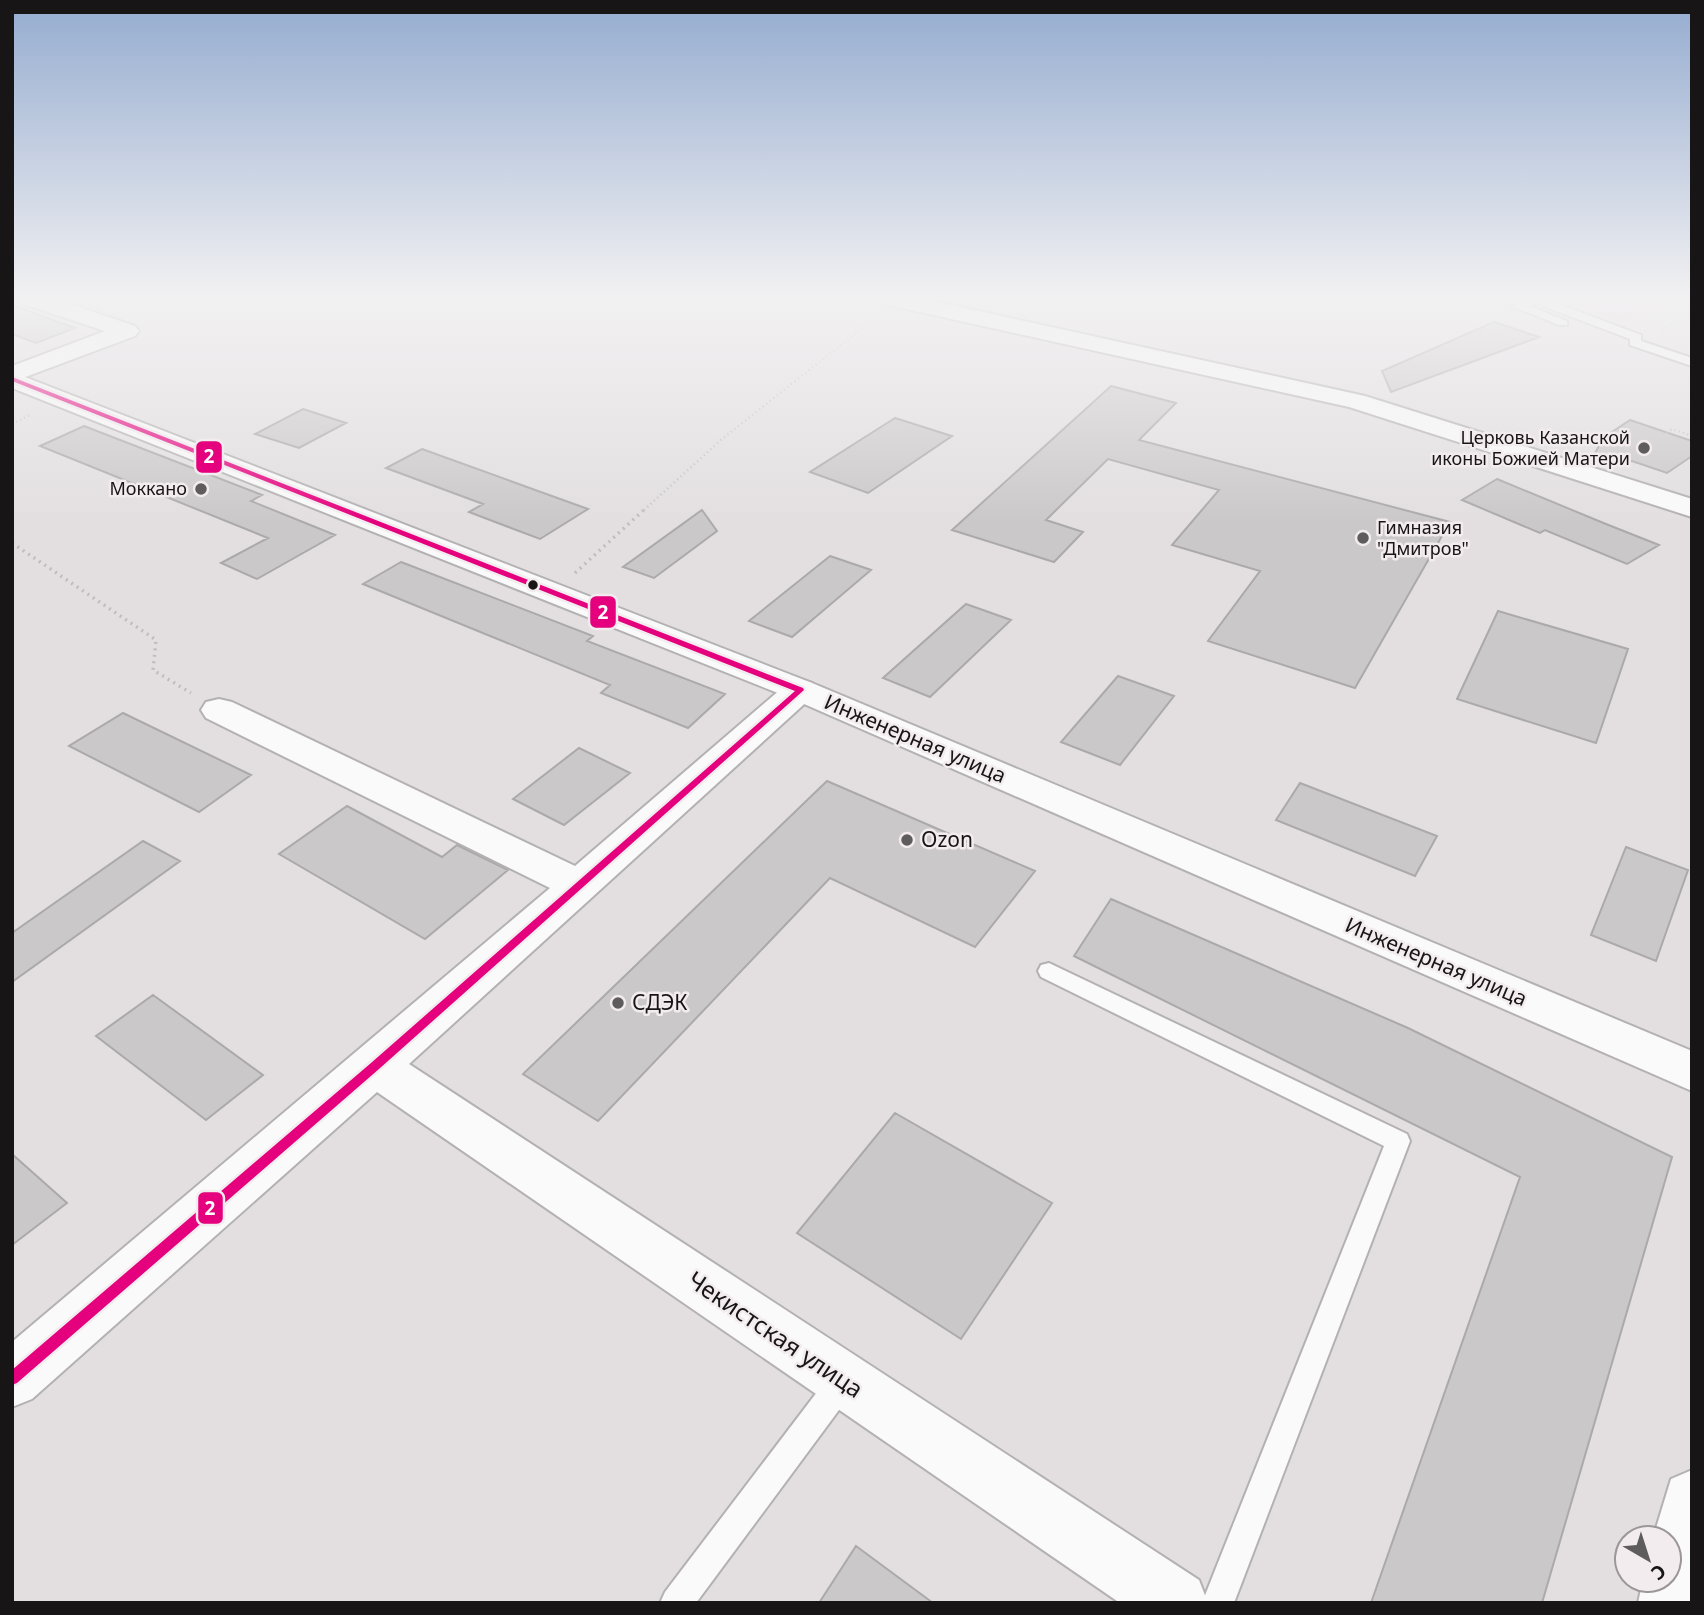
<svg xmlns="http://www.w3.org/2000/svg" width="1704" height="1615" font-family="'Noto Sans',sans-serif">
<rect width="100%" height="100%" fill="#e3dfe1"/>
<!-- green -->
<path fill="#e6ced9" d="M1578,297H1672L1676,299L1620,321L1566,302Z"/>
<!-- building -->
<path fill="#cbc8c9" stroke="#aba9a9" stroke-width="2" d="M12,305L75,328L36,343L12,334Z
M1494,322L1539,337L1391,392L1382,371Z
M1111,386L1176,403L1139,440L1450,522L1355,688L1208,641L1260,571L1172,545L1219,490L1108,459L1046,520L1083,532L1054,562L952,530Z
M303,409L346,423L299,448L255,434Z
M895,418L952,436L868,493L810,472Z
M1630,420L1692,441V456L1667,473L1632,461L1615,466L1591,461L1603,438Z
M84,426L262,495L251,501L335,535L257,579L221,563L268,538L40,446Z
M422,449L588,509L540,539L469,512L483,504L386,468Z
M1497,479L1606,524L1659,545L1627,564L1545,530L1540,533L1462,500Z
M702,510L717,531L654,578L623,567Z
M830,556L871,570L792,637L749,621Z
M401,562L593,636L587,641L725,694L688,728L601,693L610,685L363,584Z
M966,604L1011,620L930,697L883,678Z
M1498,611L1628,649L1596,743L1457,699Z
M1118,676L1174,696L1120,765L1061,742Z
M123,713L251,775L199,812L69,746Z
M579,748L630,773L564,825L513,799Z
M827,781L1035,871L975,947L830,878L598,1121L523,1074Z
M1300,783L1437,836L1415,876L1276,820Z
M347,806L442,857L457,845L508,870L425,939L279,854Z
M143,841L180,861L12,982V933Z
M1626,847L1688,870L1656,961L1591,935Z
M1111,899L1408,1028L1672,1157L1542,1603H1371L1520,1177L1074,956Z
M153,995L263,1075L206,1120L96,1036Z
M895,1113L1052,1203L961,1339L797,1233Z
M12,1154L67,1203L12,1245Z
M856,1546L933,1603H819Z"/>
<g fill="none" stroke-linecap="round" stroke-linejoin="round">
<defs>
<path id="lane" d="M1536,297H1554L1553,302L1641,335V341L1692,358V366L1630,345V339L1543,306L1542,302L1529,306L1567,321V325H1559L1512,306Z
M1049,963L1407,1134L1410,1141L1234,1603H1202L1384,1146L1041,977L1038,971L1041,965Z
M843,1367L853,1371L857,1381L853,1391L696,1603H660L665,1592L833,1371Z"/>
<path id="street" d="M15,297H49L135,326L139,331L135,336L12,382V366L105,331L18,302Z
M873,297H915L1365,396L1692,499V517L1349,407L884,304Z
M800,679L812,683L817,690L812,697L409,1064L1199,1580L1208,1603H1120L377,1092L32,1399L12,1407V1342L550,888L206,718L201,710L206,702L219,699L232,702L575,866L788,683Z
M1692,1470V1603H1638L1643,1580H1669V1538H1653L1671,1479Z"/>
<path id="secondary" d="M12,372L812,683L1692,1051V1091L788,697L12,388Z"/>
</defs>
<!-- lane casing -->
<use href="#lane" stroke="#b4b1b2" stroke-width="4"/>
<!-- street casing -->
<use href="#street" stroke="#b4b1b2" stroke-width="4"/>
<!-- secondary casing -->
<use href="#secondary" stroke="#b4b1b2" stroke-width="4"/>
<!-- path-far1 -->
<path stroke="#bfbebe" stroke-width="2.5" stroke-dasharray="1 3.5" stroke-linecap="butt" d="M130,308L138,297
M1662,329L1692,313
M12,424L30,415
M1667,433L1672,429L1692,436
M644,510L722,439L875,318"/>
<!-- path -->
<path stroke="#bfbebe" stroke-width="3.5" stroke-dasharray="2 4.5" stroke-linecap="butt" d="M12,543L156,640L153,670L191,693
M575,573L646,508"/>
<!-- lane -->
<use href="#lane" fill="#fbfafa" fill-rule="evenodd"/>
<!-- street -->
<use href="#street" fill="#fbfafa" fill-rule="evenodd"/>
<!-- secondary -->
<use href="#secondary" fill="#fbfafa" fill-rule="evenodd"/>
<defs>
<path id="bus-1" d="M12,377L803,688L804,690L379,1069L17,1383L12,1385V1370L371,1063L795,691L12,381Z"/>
</defs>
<!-- bus-1 casing -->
<use href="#bus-1" stroke="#f2ecee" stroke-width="5"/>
<!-- bus-1 -->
<use href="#bus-1" fill="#e5007d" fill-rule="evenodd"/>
</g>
<!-- sky -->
<linearGradient id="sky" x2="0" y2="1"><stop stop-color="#95acd0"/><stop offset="0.57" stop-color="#f2f1f2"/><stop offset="1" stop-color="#f2f1f2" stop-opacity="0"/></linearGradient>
<rect width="1704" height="523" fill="url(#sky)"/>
<!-- markers -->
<g fill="#5f5c5d" stroke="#f2ecee" stroke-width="2.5">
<circle cx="1644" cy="448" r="7"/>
<circle cx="201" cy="489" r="7"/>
<circle cx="1363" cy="538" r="7"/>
<circle cx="907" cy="840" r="7"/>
<circle cx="618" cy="1003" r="7"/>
</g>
<circle fill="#181516" stroke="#f2ecee" stroke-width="2.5" cx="533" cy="585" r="6"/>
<g text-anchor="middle" stroke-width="5" stroke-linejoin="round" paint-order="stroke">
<!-- far-poi labels -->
<g font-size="18" fill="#181516" stroke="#f2ecee" text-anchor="end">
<text x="1630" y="444">Церковь Казанской<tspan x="1630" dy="21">иконы Божией Матери</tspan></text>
<text x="187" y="495">Моккано</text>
<text x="1377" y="534" text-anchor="start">Гимназия<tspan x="1377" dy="21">"Дмитров"</tspan></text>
</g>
<!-- street labels -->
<g font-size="21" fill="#181516" stroke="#f2ecee">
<text transform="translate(915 739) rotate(23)" y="7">Инженерная улица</text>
<text transform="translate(1436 962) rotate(23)" y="7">Инженерная улица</text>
</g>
<!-- poi labels -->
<g font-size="21" fill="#181516" stroke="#f2ecee" text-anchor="start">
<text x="921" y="847">Ozon</text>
<text x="632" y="1010">СДЭК</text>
</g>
<!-- near-street labels -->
<g font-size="24" fill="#181516" stroke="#f2ecee">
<text transform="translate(775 1335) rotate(34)" y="8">Чекистская улица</text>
</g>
</g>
<g stroke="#f2ecee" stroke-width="2.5">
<rect x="195" y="440" width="28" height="34" rx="7" fill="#e5007d"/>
<rect x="589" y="595" width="28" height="34" rx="7" fill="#e5007d"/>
<rect x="197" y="1191" width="27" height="34" rx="7" fill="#e5007d"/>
</g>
<g font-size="19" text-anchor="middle" font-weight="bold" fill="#fff">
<text x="209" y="463">2</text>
<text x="603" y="619">2</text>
<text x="210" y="1215">2</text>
</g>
<!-- border -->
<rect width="1704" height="1615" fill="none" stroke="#181516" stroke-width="28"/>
<!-- north arrow -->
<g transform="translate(1648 1559) rotate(141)"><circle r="33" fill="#f2ecee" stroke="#9b9698" stroke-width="2"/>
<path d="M0-5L12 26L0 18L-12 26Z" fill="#5f5c5d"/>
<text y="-10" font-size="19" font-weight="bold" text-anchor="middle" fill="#181516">С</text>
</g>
</svg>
